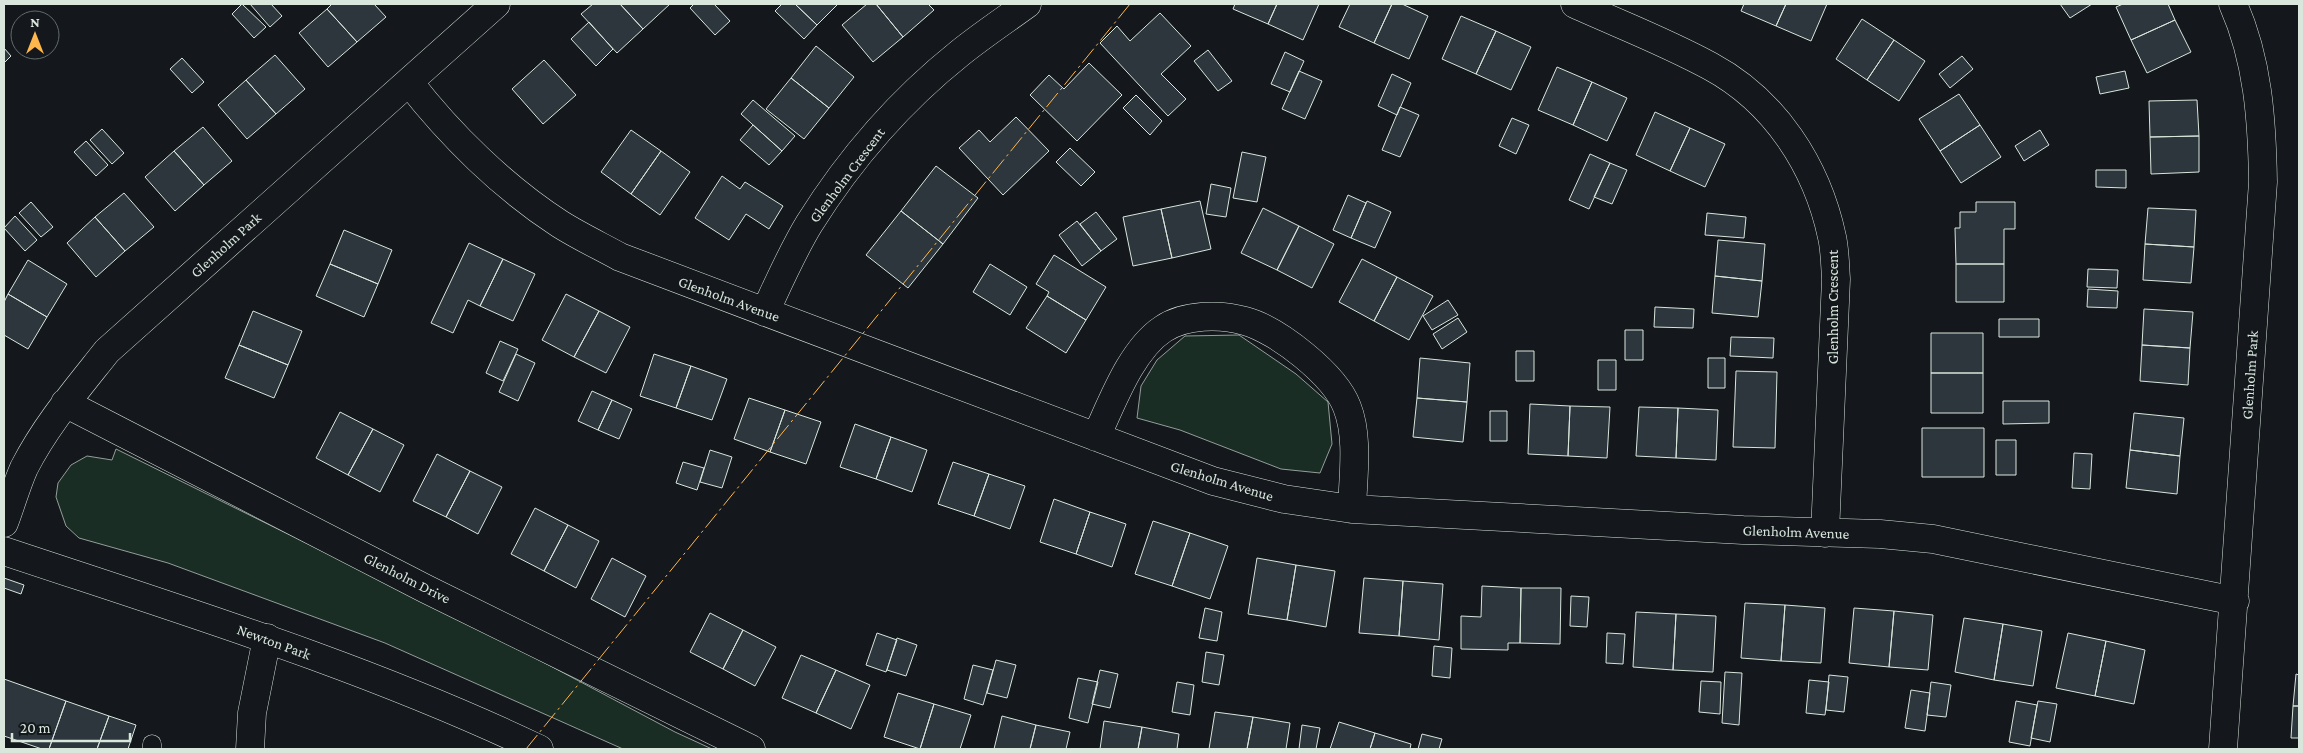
<svg xmlns="http://www.w3.org/2000/svg" width="2303" height="753" font-family="'Crimson Pro',serif">
<rect width="100%" height="100%" fill="#14181c"/>
<!-- green -->
<path fill="#1a2d24" stroke="#939e99" d="M1239,335L1296,374L1328,402L1332,444L1320,473L1281,469L1180,430L1137,418L1141,386L1157,360L1185,336Z
M116,449L494,636L675,732L712,749H623L385,643L168,563L79,538L66,526L56,497L58,483L71,465L87,456L112,460Z"/>
<!-- building -->
<path fill="#2c363c" stroke="#d8e6dc" d="M242,4L266,27L254,38L232,14Z
M250,4H271L282,16L270,27Z
M332,4H374L386,17L357,42L327,9Z
M593,4H620L643,29L617,53L581,14Z
M620,4H670L643,29Z
M694,4H714L730,21L715,35L690,8Z
M782,4H795L817,25L804,39L775,11Z
M795,4H838L817,25Z
M867,4H876L903,37L873,62L842,25Z
M876,4H928L934,10L903,37Z
M1235,4H1277L1268,24L1233,9Z
M1277,4H1319L1303,40L1268,24Z
M1350,4H1392L1374,43L1339,27Z
M1392,4H1402L1428,16L1409,59L1374,43Z
M1744,4H1786L1776,26L1741,11Z
M1786,4H1827L1811,41L1776,26Z
M2060,4H2092L2070,18Z
M2123,4H2168L2175,20L2131,40L2116,7Z
M327,9L357,42L328,67L299,33Z
M1160,13L1191,46L1161,74L1186,99L1168,116L1100,43L1117,26L1130,41Z
M1461,16L1496,31L1476,74L1442,59Z
M1862,19L1894,40L1867,80L1836,59Z
M2175,20L2191,52L2147,73L2131,40Z
M589,22L613,49L596,66L571,39Z
M1496,31L1531,47L1511,90L1476,74Z
M1894,40L1925,61L1899,101L1867,80Z
M816,46L854,77L829,108L791,78Z
M4,48L11,56L4,63Z
M1208,50L1232,81L1218,91L1194,61Z
M1285,52L1304,61L1290,92L1271,84Z
M275,55L305,89L276,114L246,80Z
M1962,56L1973,69L1950,88L1939,74Z
M182,58L204,82L192,93L170,69Z
M544,60L576,95L543,124L512,89Z
M1089,63L1122,95L1077,141L1030,95L1049,75L1064,89Z
M1557,67L1592,82L1573,125L1538,110Z
M1299,71L1322,81L1305,119L1282,109Z
M2125,71L2129,88L2100,94L2096,77Z
M1392,74L1411,83L1397,115L1378,106Z
M791,78L829,108L804,139L766,109Z
M246,80L276,114L247,139L218,105Z
M1592,82L1627,98L1607,141L1573,125Z
M1959,94L1980,125L1940,151L1919,119Z
M1136,95L1162,121L1150,135L1123,108Z
M753,100L795,136L782,151L741,114Z
M2197,100L2199,136L2150,137L2149,101Z
M1400,107L1419,115L1400,157L1382,150Z
M1655,112L1690,128L1670,171L1636,155Z
M1016,117L1049,151L1003,195L959,148L979,130L990,142Z
M1512,118L1529,125L1516,154L1499,146Z
M753,125L782,151L769,165L740,140Z
M1980,125L2001,157L1961,183L1940,151Z
M203,127L232,161L204,185L174,151Z
M1690,128L1725,144L1705,187L1670,171Z
M102,129L124,153L112,164L90,140Z
M631,130L661,151L631,194L601,172Z
M2040,130L2049,145L2024,161L2015,146Z
M2199,136V172L2151,174L2150,137Z
M86,141L108,165L96,176L74,152Z
M1070,148L1095,172L1081,186L1056,162Z
M174,151L204,185L175,211L145,177Z
M661,151L690,172L660,215L631,194Z
M1242,152L1266,157L1257,202L1233,198Z
M1590,154L1610,163L1589,209L1569,200Z
M1610,163L1627,170L1612,204L1594,197Z
M936,166L978,198L943,244L901,211Z
M2096,170H2126V188L2096,187Z
M722,176L740,189L745,182L783,206L769,229L746,214L729,240L695,218Z
M1211,184L1231,188L1226,217L1206,214Z
M124,193L154,227L125,251L95,217Z
M1348,195L1366,203L1351,238L1333,230Z
M1200,201L1211,249L1172,258L1161,209Z
M1367,201L1391,212L1375,248L1351,238Z
M31,202L53,227L41,237L19,213Z
M1976,202H2015V229H2004V264H1956L1955,228H1960V212H1976Z
M1263,208L1299,226L1277,270L1241,253Z
M2148,208L2196,210L2194,247L2145,244Z
M1161,209L1172,258L1133,266L1123,217Z
M901,211L943,244L908,288L866,255Z
M1096,212L1117,239L1101,251L1080,224Z
M1707,213L1746,217L1744,238L1705,235Z
M15,216L37,240L25,251L4,228Z
M95,217L125,251L96,277L67,243Z
M1077,221L1101,251L1082,266L1059,235Z
M1299,226L1334,244L1312,288L1277,270Z
M344,230L392,250L378,284L330,264Z
M1718,240L1765,244L1762,281L1715,276Z
M469,243L503,259L480,306L468,300L453,333L431,323Z
M2145,244L2194,247L2191,283L2143,280Z
M1054,255L1106,287L1086,320L1047,296L1049,292L1036,284Z
M503,259L535,274L513,321L480,306Z
M1362,259L1397,277L1374,321L1339,302Z
M28,260L67,284L47,317L8,294Z
M330,264L378,284L364,317L316,296Z
M990,264L1027,287L1010,315L973,292Z
M1956,264H2004V302H1956Z
M2088,269L2118,270L2117,288L2087,287Z
M1715,276L1762,281L1758,317L1712,313Z
M1397,277L1433,296L1409,340L1374,321Z
M2088,289L2118,291L2117,308L2087,307Z
M8,294L47,317L28,349L4,335V302Z
M566,294L599,311L574,357L542,340Z
M1047,296L1086,320L1066,353L1026,328Z
M1448,300L1458,315L1432,330L1423,316Z
M1655,307L1694,309L1693,328L1654,327Z
M2144,309L2193,312L2190,348L2142,345Z
M253,311L302,331L288,365L239,345Z
M599,311L630,327L606,373L574,357Z
M1458,318L1467,332L1442,349L1433,334Z
M1999,319H2039V337H1999Z
M1625,330H1643V360H1625Z
M1931,333H1983V373H1931Z
M1731,337L1774,338L1773,358L1730,356Z
M500,341L518,349L503,381L486,373Z
M239,345L288,365L274,398L225,378Z
M2142,345L2190,348L2188,385L2140,381Z
M1516,351H1534V381H1516Z
M516,354L535,363L518,401L499,392Z
M654,354L691,366L676,408L640,396Z
M1420,358L1470,363L1467,402L1417,398Z
M1708,358H1725V388H1708Z
M1598,360H1616V390H1598Z
M691,366L727,379L712,420L676,408Z
M1736,371L1777,372L1775,448L1733,447Z
M1931,373H1983V413H1931Z
M592,391L612,400L598,430L578,421Z
M749,398L785,410L770,452L734,439Z
M1417,398L1467,402L1463,442L1413,437Z
M612,400L632,409L619,439L598,430Z
M2003,401H2049V423L2003,424Z
M1530,404L1570,406L1568,456L1528,454Z
M1570,406L1610,407L1607,458L1568,456Z
M1639,407L1678,408L1676,458L1636,456Z
M1678,408L1718,410L1716,460L1676,458Z
M785,410L821,422L806,464L770,452Z
M1490,411H1507V441H1490Z
M340,412L373,429L348,475L316,458Z
M2134,413L2184,418L2180,456L2130,450Z
M855,424L891,437L876,479L840,467Z
M1922,428H1984V477H1922Z
M373,429L404,445L380,492L348,475Z
M891,437L927,450L912,492L876,479Z
M1996,440H2016V475H1996Z
M710,450L732,457L722,488L700,482Z
M2130,450L2180,456L2177,494L2126,488Z
M2074,453L2092,454L2090,489L2072,488Z
M437,454L470,471L446,517L413,501Z
M683,462L704,468L697,490L676,483Z
M953,462L989,474L974,516L938,504Z
M470,471L502,487L478,534L446,517Z
M989,474L1025,486L1010,529L974,516Z
M1054,499L1090,512L1076,554L1040,542Z
M535,508L568,525L544,571L511,554Z
M1090,512L1126,524L1112,567L1076,554Z
M1153,521L1190,533L1172,586L1135,574Z
M568,525L599,541L576,588L544,571Z
M1190,533L1228,546L1210,599L1172,586Z
M612,558L646,576L625,617L591,599Z
M1257,558L1296,565L1287,620L1248,614Z
M1296,565L1335,571L1326,627L1287,620Z
M4,578L24,585L21,594L4,588Z
M1364,578L1403,581L1399,636L1359,633Z
M1403,581L1443,584L1439,640L1399,636Z
M1482,586L1521,588L1520,643H1508V650L1461,649V616L1481,617Z
M1521,588H1561L1560,644L1520,643Z
M1571,596L1589,597L1587,627L1570,626Z
M1745,603L1785,605L1781,661L1741,658Z
M1785,605L1825,608L1821,663L1781,661Z
M1205,608L1222,612L1217,641L1199,638Z
M1854,608L1894,611L1889,667L1849,663Z
M1894,611L1933,615L1928,670L1889,667Z
M1636,612L1676,614L1673,670L1633,667Z
M710,613L743,630L723,669L690,652Z
M1676,614L1716,616L1713,672L1673,670Z
M1964,618L2003,624L1994,680L1955,672Z
M2003,624L2042,631L2033,686L1994,680Z
M743,630L776,647L755,686L723,669Z
M877,633L897,640L886,672L866,665Z
M1607,633L1625,634L1623,664L1606,663Z
M2068,633L2106,641L2095,696L2056,688Z
M897,638L917,645L906,676L887,670Z
M2106,641L2145,650L2134,704L2095,696Z
M1434,646L1452,648L1450,678L1432,676Z
M1206,652L1224,655L1219,685L1202,682Z
M801,655L836,670L816,713L782,698Z
M996,660L1016,665L1007,698L987,693Z
M973,665L993,670L983,705L964,699Z
M836,670L870,685L851,729L816,713Z
M1100,670L1118,674L1110,708L1092,704Z
M1725,672L1742,673L1739,725L1722,723Z
M2296,674L2299,675V706H2293Z
M1829,675L1848,677L1844,712L1826,710Z
M1078,678L1098,682L1088,723L1069,718Z
M4,679L66,701L49,749H42L4,736Z
M1809,680L1829,682L1825,715L1806,713Z
M1701,681L1721,682L1720,714L1699,712Z
M1177,682L1194,685L1190,715L1172,712Z
M1931,682L1951,685L1946,717L1927,715Z
M1911,690L1930,693L1925,731L1905,728Z
M898,693L934,704L920,749L884,737Z
M66,701L109,716L97,749H49Z
M2016,701L2037,705L2030,746L2009,742Z
M2038,701L2057,704L2050,742L2031,738Z
M934,704L971,715L960,749H920Z
M2293,706H2299V738H2291Z
M1215,712L1253,717L1247,749H1209Z
M109,716L136,725L128,749H97Z
M1002,716L1036,725L1030,749H994Z
M1253,717L1290,723L1286,749H1247Z
M1104,721L1142,727L1138,749H1100Z
M1339,722L1375,733L1370,749H1330Z
M1036,725L1070,732L1066,749H1030Z
M1302,725L1320,728L1316,749H1299Z
M1142,727L1179,734L1177,749H1138Z
M1375,733L1411,744L1410,749H1370Z
M1422,734L1442,739L1439,749H1418Z"/>
<g fill="none" stroke-linecap="round" stroke-linejoin="round">
<defs>
<path id="lane" d="M152,744V749"/>
<path id="street" d="M1575,4C1619,24 1666,42 1710,66C1775,101 1817,166 1832,237C1835,250 1835,265 1836,279L1825,533
M409,82C450,135 503,187 560,224C579,236 600,246 620,257L1213,481L1284,499L1352,509L1743,530L1880,534L1933,539L2235,601
M765,312C779,282 792,252 809,224C849,160 901,100 960,53C981,36 1005,20 1027,4
M65,403L426,589L751,749
M1096,437C1112,403 1131,350 1163,329C1185,314 1221,314 1245,321C1278,330 1335,375 1347,407C1359,437 1353,477 1352,509
M4,523C11,505 16,486 24,468C46,425 77,389 107,351L496,4
M250,749L252,713L267,638
M2223,749L2263,182C2262,120 2258,60 2233,4"/>
<path id="secondary" d="M4,551C184,611 367,667 539,749"/>
</defs>
<!-- lane casing -->
<use href="#lane" stroke="#d8e6dc" stroke-width="19"/>
<!-- street casing -->
<use href="#street" stroke="#d8e6dc" stroke-width="29"/>
<!-- secondary casing -->
<use href="#secondary" stroke="#d8e6dc" stroke-width="29"/>
<!-- lane -->
<use href="#lane" stroke="#14181c" stroke-width="18"/>
<!-- street -->
<use href="#street" stroke="#14181c" stroke-width="28"/>
<!-- secondary -->
<use href="#secondary" stroke="#14181c" stroke-width="28"/>
<!-- power -->
<path stroke="#ffb74d" stroke-width="1" stroke-dasharray="18 4 2.5 4" stroke-linecap="butt" d="M526,749L1130,4"/>
</g>
<g text-anchor="middle" stroke-width="4" stroke-linejoin="round" paint-order="stroke">
<!-- street labels -->
<g font-size="15" fill="#d8e6dc" stroke="#14181c">
<text transform="translate(847 175) rotate(-53)" y="5">Glenholm Crescent</text>
<text transform="translate(226 245) rotate(-42)" y="5">Glenholm Park</text>
<text transform="translate(729 299) rotate(20)" y="5">Glenholm Avenue</text>
<text transform="translate(1833 307) rotate(-90)" y="5">Glenholm Crescent</text>
<text transform="translate(2250 375) rotate(-86)" y="5">Glenholm Park</text>
<text transform="translate(1222 481) rotate(17)" y="5">Glenholm Avenue</text>
<text transform="translate(1796 532) rotate(2)" y="5">Glenholm Avenue</text>
<text transform="translate(407 578) rotate(27)" y="5">Glenholm Drive</text>
<text transform="translate(274 642) rotate(20)" y="5">Newton Park</text>
</g>
</g>
<!-- border -->
<rect width="2303" height="753" fill="none" stroke="#d8e6dc" stroke-width="10"/>
<!-- north arrow -->
<g transform="translate(35 35)"><circle r="24" fill="#14181c" stroke="#626a69"/>
<path d="M0-4L9 19L0 12L-9 19Z" fill="#ffb74d"/>
<text y="-8" font-size="14" font-weight="bold" text-anchor="middle" fill="#d8e6dc">N</text>
</g>
<!-- scale -->
<path d="M12 733v8h118v-8" fill="none" stroke="#d8e6dc" stroke-width="2.5"/>
<text x="20" y="733" font-size="15" fill="#d8e6dc" stroke="#14181c" stroke-width="4" paint-order="stroke">20 m</text>
</svg>
